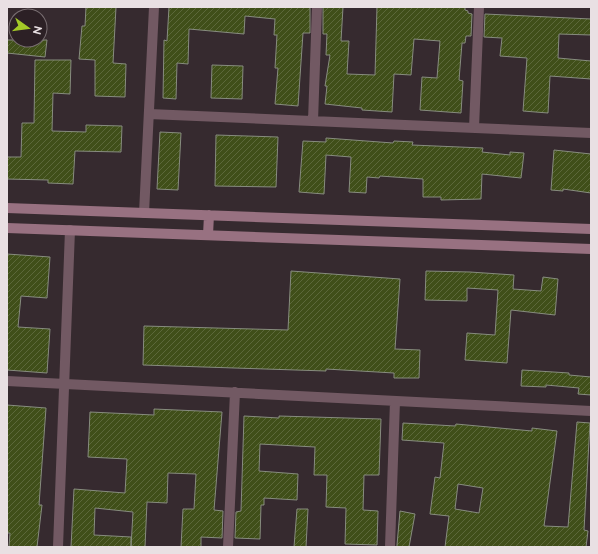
<svg xmlns="http://www.w3.org/2000/svg" width="598" height="554" font-family="Raleway,sans-serif">
<defs>
<pattern id="building-hatch" width="6" height="6" patternUnits="userSpaceOnUse"><rect width="6" height="6" fill="#404f19"/><path d="M-1 1l2-2M0 6l6-6M5 7l2-2" fill="none" stroke="#5c683a"/></pattern>
</defs>
<rect width="100%" height="100%" fill="#362a2f"/>
<!-- building -->
<path fill="url(#building-hatch)" stroke="#878c7f" fill-rule="evenodd" d="M86,7H116L113,63L126,64L125,97L95,96V60L79,59L82,26H85Z
M169,7H310V33H303L298,106L275,104L278,68H275L277,35H274L275,19L245,16L244,34L189,29L188,64L177,63L176,99L163,98L164,40L167,41Z
M323,7H343L341,41H349L347,74L375,75L377,7H465V10L468,11V13L472,14L471,36H466L465,43H462L459,80L463,81L461,113L420,110L422,77L437,78L440,41L414,39L411,75L394,74L392,112L362,110V108L325,104L327,86H325L330,55H326L327,34H323Z
M485,14L591,19V35L559,34L558,58L591,61V79L550,76L548,113L523,111L527,58L500,56L502,38L484,37Z
M7,40H47L45,57L7,53Z
M35,60H71L70,94L53,93L52,131L86,132V125L122,126L121,152L75,151L73,184L48,183V180L7,179V157H21L22,123H34Z
M212,65L243,66L242,99L211,98Z
M160,132L181,133L178,190L157,189Z
M216,135L278,137L276,187L215,186Z
M326,138L393,143L394,141L413,142L412,145L483,148L482,152L510,155V152L524,153L521,178L482,174L481,199L441,200V197H423V179L380,176L379,178L367,177L366,193L349,192L351,157L326,155L324,194L299,192L303,141L326,142Z
M554,150L591,154V193L563,189V191L551,190Z
M7,254L50,257L47,298L21,296L18,327L50,329L47,373L7,370Z
M291,271L400,279L395,349L420,350L419,378H394V373L326,369V371L143,365L144,326L288,330Z
M426,271L470,272L514,275L513,289L541,291L543,277L558,279L555,315L511,310L507,363L465,360L467,333L495,335L498,290L467,288V301L425,300Z
M522,370L569,373V375L591,377V395L578,394L579,388L546,385V387L521,386Z
M7,405L46,408L39,505H42L37,547H9L10,533H7Z
M154,409L222,412L214,510L223,511L222,538L201,537V547H181L183,509H194L196,474L168,473L167,503L147,502L145,547H131L133,512L95,508L94,535L131,537V547H71L74,489L125,493L127,459L88,457L90,412L154,415Z
M244,416L279,418V416L381,419L379,475H364L363,510L378,511L377,545L345,544L346,508L326,507L327,475H314L315,447L260,444L259,471L298,474L297,500L264,498V505H261L260,539L235,538L236,512L241,511Z
M577,422L590,423L584,530L588,531L586,547H445L449,516L430,514L435,477L440,478L444,443L402,440L403,423L455,426L456,424L532,431V428L557,431L544,526L568,527ZM458,484L483,488L479,513L455,509Z
M297,509H308L306,547H294Z
M400,511L415,514L409,547H397V545Z"/>
<g fill="none" stroke-linecap="round" stroke-linejoin="round">
<!-- street -->
<path stroke="#725963" stroke-width="10" d="M149,114L591,133
M313,121L317,7
M474,128L479,7
M144,213L154,7
M7,381L591,411
M58,547L70,230
M228,547L235,392
M390,547L395,401"/>
<!-- secondary -->
<path stroke="#987181" stroke-width="10" d="M7,208L591,229
M7,228L591,249
M208,235L209,215"/>
</g>
<!-- border -->
<rect width="598" height="554" fill="none" stroke="#e9e0e3" stroke-width="16"/>
<!-- north arrow -->
<g transform="translate(28 28) rotate(104)"><circle r="19" fill="#2c2025" stroke="#786d71"/>
<path d="M0-3L7 15L0 10L-7 15Z" fill="#a3c927"/>
<text y="-6" font-size="11" font-weight="bold" text-anchor="middle" fill="#e9e0e3">N</text>
</g>
</svg>
